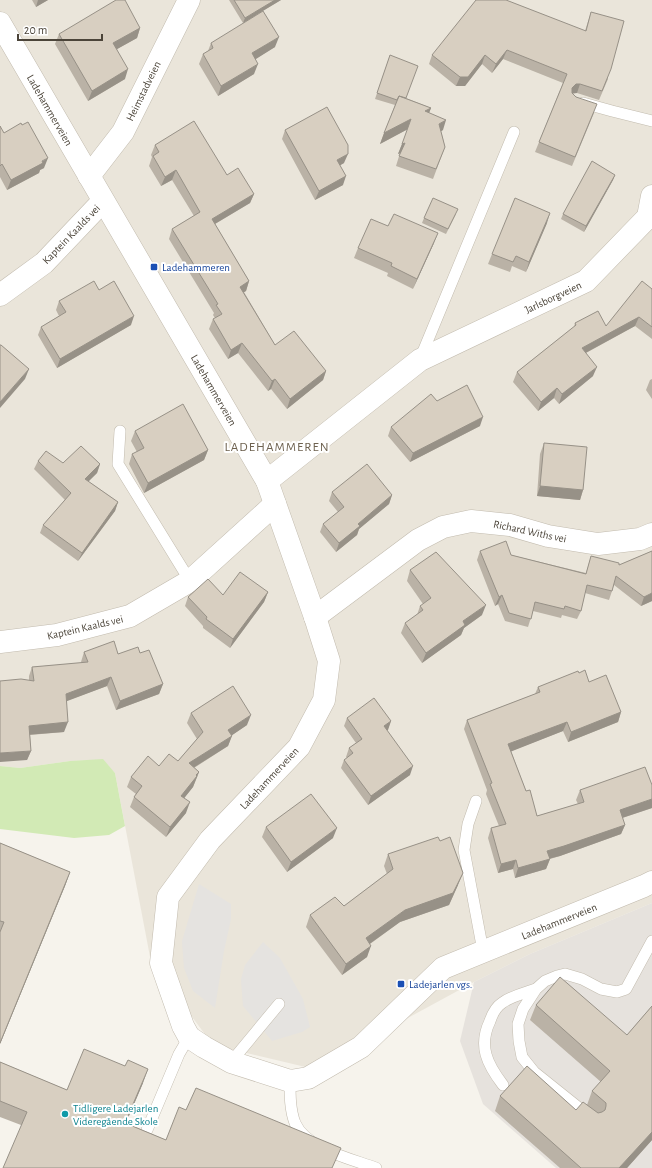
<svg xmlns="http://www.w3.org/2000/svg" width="652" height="1168" font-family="'Alegreya Sans',sans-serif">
<rect width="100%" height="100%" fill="#f6f3ec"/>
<!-- residential -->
<path fill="#eae5da" d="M0,0H652V903L530,954L474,982L314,1069L213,1045L151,962L115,773L103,760L70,761L20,768L0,766Z"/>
<!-- industrial -->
<path fill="#e6e2dd" d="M652,903V1168H556L483,1104L460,1041L474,982L530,954Z"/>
<!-- green -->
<path fill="#d2eab5" d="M103,759L115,773L125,826L109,835L74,838L0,829V766L20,768L70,761Z"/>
<!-- parking -->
<path fill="#e5e3e0" d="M199,884L231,904V919L224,951L215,1008L193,991L184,968L182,941Z
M263,942L280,958L303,999L310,1027L302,1032L272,1041L243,1006L241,979L245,965Z"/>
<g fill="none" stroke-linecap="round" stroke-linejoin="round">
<defs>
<path id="service" d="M583,103L612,111L652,121
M420,359L514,132
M120,431L118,464L190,581
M476,801L468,824L464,850L483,951
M231,1062L279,1004
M290,1081C290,1095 290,1110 295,1123C306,1149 352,1159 376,1168
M503,1085C487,1064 478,1046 490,1021C492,1015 496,1007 502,1003C511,996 525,993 536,989
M589,1116L534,1072L522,1057L519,1041L518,1024L523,1009L536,989L545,981L557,976L565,974L582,979L601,989L617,992L626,989L652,941
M147,1130L179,1054L189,1037"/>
<path id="minor" d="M89,176L123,132L189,0
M0,295L44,263L103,201
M267,481L420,360L586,281L648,217L652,196
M315,617L418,540L443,527L471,521L510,525L548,536L598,544L640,539L652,534
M0,642L57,635L130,616L190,581L275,504"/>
<path id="tertiary" d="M0,23L267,481L315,617L329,661L324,700L299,747L210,840L168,897L161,963L183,1026L189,1037L204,1047L231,1062L290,1081L308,1078L361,1047L443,968L644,886L652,882"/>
</defs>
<!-- service casing -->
<use href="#service" stroke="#c2bbae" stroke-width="12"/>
<!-- minor casing -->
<use href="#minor" stroke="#c2bbae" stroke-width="23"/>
<!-- tertiary casing -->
<use href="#tertiary" stroke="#c2bbae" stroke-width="23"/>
<!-- service -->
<use href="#service" stroke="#fff" stroke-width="11"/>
<!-- minor -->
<use href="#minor" stroke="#fff" stroke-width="22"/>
<!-- tertiary -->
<use href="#tertiary" stroke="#fff" stroke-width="22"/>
</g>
<!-- wall -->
<path fill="#bab2a6" d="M32,0H48L36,7Z
M229,0H281L243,23Z
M591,12L608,79L599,100L577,93L573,94L594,113L572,166L535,152L563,83L503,59L492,73L482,64L465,86H456L429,64L432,55L585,31Z
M140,28L137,38L117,49L125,79L88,101L55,44L59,34Z
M211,43L275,47L255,59L254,74L218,96L199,64L203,54L208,51Z
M390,55L406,98L431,108L429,113L443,130L441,131L445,147L433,179L396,166L400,153L398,154L408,129L380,144L395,105L375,99Z
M0,126L4,133L44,168L40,170L39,173L7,190L0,177Z
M285,130L344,163L340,165L343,185L315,200L282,139Z
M155,145L227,175L254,194L250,203L215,224L249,281L246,291L244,292L275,345L326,371L323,380L287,409L271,389L268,391L238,353L228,359L209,329L213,319L215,318L213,315L214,313L169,239L172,229L194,216L172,180L161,186L149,166L152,157L151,155Z
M615,175L613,180L584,232L561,219L563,214Z
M456,214L446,234L422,223L424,218Z
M547,223L526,272L512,266L510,272L488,264L492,254Z
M388,226L434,243L413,289L387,276L388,273L354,258L358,248Z
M652,289V339L635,326L586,353L593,376L559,404L554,398L538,411L513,382L517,372L574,327L575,323L606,326Z
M59,301L131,325L57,368L38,335L41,327L59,316L56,310Z
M652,379V399L646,390L650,380Z
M437,401L480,426L410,462L388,436L391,427Z
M135,431L208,450L204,460L144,493L129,464L132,454L137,452L131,441Z
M544,443L583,490L580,500L537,496L540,454Z
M38,461L63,463L100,464L97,473L88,481L118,502L115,511L78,561L40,533L43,525L65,500L34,469Z
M332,492L392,495L389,504L359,529L357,535L336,552L320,532L323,524L338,512L329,501Z
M480,551L511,555L586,573L591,556L619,565L652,551V601L641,606L614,585L609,600L585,593L581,611L577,619L562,615L561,618L533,611L528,627L505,621L498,604L495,606L477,560Z
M410,570L482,615L464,628L461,635L422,663L401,633L405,623L417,615L420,606L423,604L407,581Z
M268,592L264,602L230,648L203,628V626L185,606L188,597L223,595Z
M84,652L118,654L140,653L163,684L159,694L116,710L107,686L66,701L64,732L30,735L31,751L27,760L29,676L32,667L81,663V662Z
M579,673L621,712L618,722L568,742L563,731L511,751L526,791L537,816L578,804L576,800L580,790L652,785V808L622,818L625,825L621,834L560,856L550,859L546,869L515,878L513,869L498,873L488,838L491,828L499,826L486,794L487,790L464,729L467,720L535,694L538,687Z
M191,713L247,725L232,735L228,746L194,768L199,772L193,787L184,798L186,813L166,837L130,807L134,797L136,794L127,787L131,777L159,766L178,761L197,739L187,723Z
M347,718L391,721L387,731L410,775L368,805L341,768L344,760L347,758L346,757L349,748L356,743L344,726Z
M266,827L333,838L287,872L262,837Z
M0,843L70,872L65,886L0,1044Z
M388,854L458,885L449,905L400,922L370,944L367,957L342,975L306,927L310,915L344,906L387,874L384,866Z
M536,1005L627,1035L652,1006V1140L627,1168H560L495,1111L500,1096L576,1110L587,1105L592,1091L601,1082L530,1020Z
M0,1062L67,1090L143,1083L126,1123L166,1140L333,1168L21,1125L0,1117Z"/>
<!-- shaded-wall -->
<path fill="#979187" d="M38,0H48L36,7Z
M275,0H281L243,23L245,18Z
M140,28L137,38L110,53L113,43Z
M279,37L275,47L248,64L252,53Z
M507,50L503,59L492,73L496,64Z
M485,55L482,64L465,86H456L460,77Z
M258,64L254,74L218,96L221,86Z
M128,69L125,79L88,101L92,91Z
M576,84H580L577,93H573L568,98L572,88Z
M431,108L427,118L425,111Z
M411,119L408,129L380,144L384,133Z
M446,120L443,130L436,134L439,124Z
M405,143L401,153L398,154L402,144Z
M348,154L344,163L334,169L337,160Z
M48,158L44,168L40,170L39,173L7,190L11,180Z
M176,170L172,180L161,186L165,177Z
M615,175L613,180L584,232L586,226Z
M346,176L343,185L315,200L319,191Z
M254,194L250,203L208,228L212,219Z
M550,213L547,223L526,272L529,262Z
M438,233L434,243L413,289L417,279Z
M249,281L246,291L237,296L240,287Z
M134,316L131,325L57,368L60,359Z
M639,317L635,326L578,357L582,348Z
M242,343L238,353L228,359L231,350Z
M597,367L593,376L559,404L562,394Z
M29,369L25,379L0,408V402Z
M326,371L323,380L287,409L290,399Z
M275,379L271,389L268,391L272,381Z
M557,388L554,398L538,411L541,402Z
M483,417L480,426L410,462L413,453Z
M208,450L204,460L144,493L148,483Z
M100,464L97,473L82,488L85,479Z
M540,486L583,490L580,500L537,496Z
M392,495L389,504L359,529L357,535L336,552L339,543L358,524Z
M118,502L115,511L78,561L82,553Z
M268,592L264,602L230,648L233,639Z
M652,593V601L641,606L644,597Z
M502,595L498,604L495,606L499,597Z
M486,605L482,615L464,628L461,635L422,663L426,653L463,621Z
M111,677L107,686L62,703L66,694Z
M163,684L159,694L116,710L120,701Z
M621,712L618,722L568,742L571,732Z
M251,715L247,725L225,740L228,730Z
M391,721L388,730L381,735L384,726Z
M68,722L64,732L25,735L29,726Z
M567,722L563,731L505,754L508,744Z
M232,736L228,746L185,773L189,763Z
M31,751L27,760L0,762V753Z
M413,766L410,775L368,805L371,796Z
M199,772L193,787L178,806L181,796Z
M652,799V808L616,820L620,810Z
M190,802L186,813L166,837L170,827Z
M625,825L621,834L560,856L544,860L547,851Z
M337,828L333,838L287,872L291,862Z
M550,859L546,869L515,878L518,868Z
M516,860L513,869L498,873L501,864Z
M70,872L65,886L0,1044V1043Z
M463,873L458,885L449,905L400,922L361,950L366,938L405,910Z
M371,946L367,957L342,975L346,964Z
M148,1069L143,1083L120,1137L125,1123Z
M652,1132V1140L627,1168H619Z"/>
<!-- building -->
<path fill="#d8cfc1" stroke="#979187" d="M116,0H125L140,28L113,43L128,69L92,91L59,34Z
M234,0H275L245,18Z
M476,0H506L586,31L591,12L624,21L611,69L602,91L580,84H576L572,88V93L576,97L597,104L575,157L539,142L567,74L507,50L496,64L485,55L468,77H460L432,55Z
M263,11L279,37L252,53L258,64L221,86L203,54L213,48L211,43Z
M390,55L418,66L406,98L399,96L397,100L377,93Z
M399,96L431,108L425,111L446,120L439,124L445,147L436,169L399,156L405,143L402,144L411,119L384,133Z
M327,107L348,145V154L337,160L346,176L319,191L285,130Z
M194,121L227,175L238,168L254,194L212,219L249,281L240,287L275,345L294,331L326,371L290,399L275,379L272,381L242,343L231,350L213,319L222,314L216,305L218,304L172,229L200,212L176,170L165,177L153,156L159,152L155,145Z
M28,122L48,158L42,161L43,163L11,180L2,164L0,166V126L4,133L21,123L22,125Z
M592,161L615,175L586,226L563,214Z
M433,198L458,209L448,229L424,218Z
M515,198L550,213L529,262L516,256L513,262L492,254Z
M394,214L438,233L417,279L391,266L392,263L358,248L371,219L388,226Z
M94,281L99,290L114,281L134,316L60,359L41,327L66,312L59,301Z
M642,281L652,289V327L639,317L582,348L597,367L562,394L557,388L541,402L517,372L576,325L575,323L598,311L606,326Z
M0,345H1L29,369L0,402Z
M467,385L483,417L413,453L391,427L431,394L437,401Z
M183,404L208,450L148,483L132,454L144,448L135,431Z
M544,443L587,447L583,490L540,486Z
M81,446L100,464L85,479L118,502L82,553L43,525L71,493L38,461L46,451L63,463Z
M367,464L392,495L358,524L360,526L339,543L323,524L344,507L332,492Z
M506,541L511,555L586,574L591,556L619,563V565L652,551V593L644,597L616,576L612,591L587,585L581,611L565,606L564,609L535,602L531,619L509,613L502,595L499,597L480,551Z
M436,552L486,605L463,621L465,625L426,653L405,623L423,610L420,606L431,598L410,570Z
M240,572L268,592L233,639L206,619L207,617L188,597L208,579L223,595Z
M114,641L118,654L138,647L140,653L149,650L163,684L120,701L111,677L66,694L68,722L29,726L31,751L0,753V681L21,679L34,681L32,667L88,662L84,652Z
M585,670L589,682L606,675L621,712L571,732L567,722L508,744L526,791L530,790L537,816L584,802L580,790L645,767L652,785V799L620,810L625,825L564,846L547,851L550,859L518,868L516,860L501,864L491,828L506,824L490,784L492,783L467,720L540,692L538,687L578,671L579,673Z
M233,686L251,715L228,730L232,736L189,763L199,772L196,775L197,776L181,796L190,802L170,827L134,797L142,786L131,777L148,756L159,766L169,754L178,761L203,732L191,713Z
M374,698L391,721L384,726L413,766L371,796L344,760L353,753L349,748L362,739L347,718Z
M311,794L337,828L291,862L266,827Z
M438,837L440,841L450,837L463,873L453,893L405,910L366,938L371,946L346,964L310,915L335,897L344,906L393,869L388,854Z
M0,843L70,872L0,1043V932L4,922L0,921Z
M560,977L627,1035L652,1006V1132L619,1168H581L500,1096L527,1066L576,1110L583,1102L598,1113L602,1112L605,1110L606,1106V1103L592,1091L610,1071L536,1005Z
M84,1049L125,1066L128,1060L148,1069L125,1123L166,1140L179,1107L186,1110L196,1088L341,1148L332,1168H3L27,1112L0,1101V1062L67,1090Z"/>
<!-- markers -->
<g fill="#1a4fb4" stroke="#fff" stroke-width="1.5">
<rect x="150" y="263" width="8" height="8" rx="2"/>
<rect x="397" y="980" width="8" height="8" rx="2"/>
</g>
<circle fill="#0f9aa8" stroke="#fff" stroke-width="1.5" cx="65" cy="1114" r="4"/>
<g text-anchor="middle" stroke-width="4" stroke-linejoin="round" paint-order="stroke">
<!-- street labels -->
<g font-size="11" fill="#4b4439" stroke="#fff">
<text transform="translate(143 91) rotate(-64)" y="4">Heimstadveien</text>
<text transform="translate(50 110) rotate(60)" y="4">Ladehammerveien</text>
<text transform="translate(71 234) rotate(-46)" y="4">Kaptein Kaalds vei</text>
<text transform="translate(553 297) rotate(-25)" y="4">Jarlsborgveien</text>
<text transform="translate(214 390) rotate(60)" y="4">Ladehammerveien</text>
<text transform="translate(530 531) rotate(12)" y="4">Richard Withs vei</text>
<text transform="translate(85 627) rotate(-13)" y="4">Kaptein Kaalds vei</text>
<text transform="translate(269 778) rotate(-47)" y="4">Ladehammerveien</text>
<text transform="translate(559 921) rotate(-22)" y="4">Ladehammerveien</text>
</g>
<!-- transit labels -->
<g font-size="11" fill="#164399" stroke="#fff" text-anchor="start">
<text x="162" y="271">Ladehammeren</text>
<text x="409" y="988">Ladejarlen vgs.</text>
</g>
<!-- culture labels -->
<g font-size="11" fill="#0d838f" stroke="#fff" text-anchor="start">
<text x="73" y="1112">Tidligere Ladejarlen<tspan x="73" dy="13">Videregående Skole</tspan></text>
</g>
<!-- quarter labels -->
<g font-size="13" letter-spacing="1" fill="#6e6250" stroke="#fff">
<text x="277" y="451">LADEHAMMEREN</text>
</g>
</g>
<!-- scale -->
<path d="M18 34v6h84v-6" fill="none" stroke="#4b4439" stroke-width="2"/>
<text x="24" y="34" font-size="12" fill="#4b4439" stroke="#ffffff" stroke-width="3" paint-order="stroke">20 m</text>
</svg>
